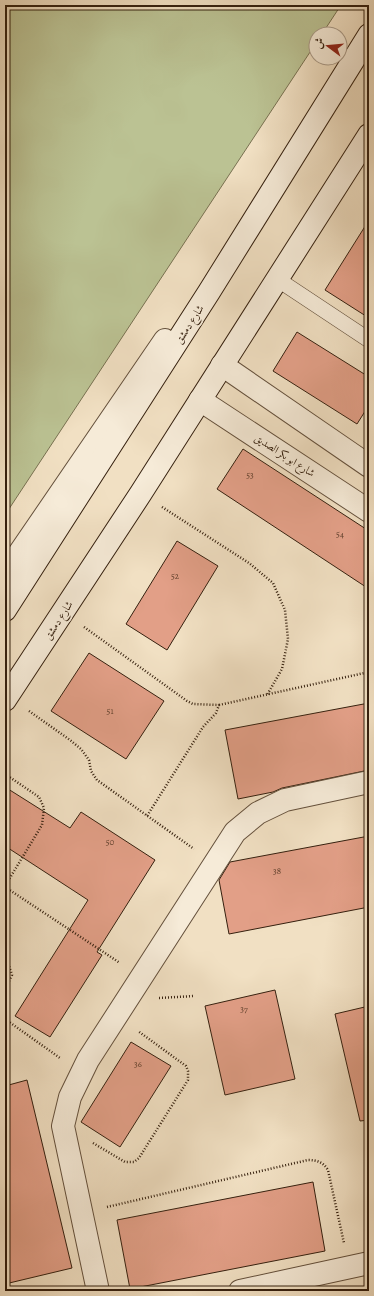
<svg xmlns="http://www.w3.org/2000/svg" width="374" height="1296" font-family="Alegreya,Amiri,serif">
<rect width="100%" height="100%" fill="#f1e0c3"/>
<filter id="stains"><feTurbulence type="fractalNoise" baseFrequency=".005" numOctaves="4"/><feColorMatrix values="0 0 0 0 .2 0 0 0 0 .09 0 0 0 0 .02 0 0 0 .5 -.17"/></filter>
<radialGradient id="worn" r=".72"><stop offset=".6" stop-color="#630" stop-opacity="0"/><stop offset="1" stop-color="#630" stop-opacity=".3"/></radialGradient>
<!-- green -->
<path fill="#bbc293" stroke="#787151" d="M5,5H341L322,34H316V43L5,515Z"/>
<!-- building -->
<path fill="#e29f87" stroke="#35200f" d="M369,220V318L325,290Z
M297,332L369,377V405L357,424L273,371Z
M243,449L369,531V589L217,489Z
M177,541L218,566L167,650L126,624Z
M89,653L164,701L126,759L51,711Z
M369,703V770L282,788L273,792L238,799L225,730Z
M5,787L70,828L81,812L155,860L97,952L102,955L50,1037L15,1016L88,900L5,846Z
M369,836V907L229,934L219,880L230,862Z
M275,990L295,1079L225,1095L205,1006Z
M369,1006V1120L360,1121L335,1014Z
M131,1042L171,1066L120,1147L81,1122Z
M27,1080L72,1268L5,1284V1086Z
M313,1182L325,1251L130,1289L117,1220Z"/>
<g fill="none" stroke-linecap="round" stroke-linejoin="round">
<defs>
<path id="lane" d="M277,279L369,340"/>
<path id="street" d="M222,365L369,466
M200,400L369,511
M5,574L165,340
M98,1291L63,1126L70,1097L88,1060L235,832L258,813L285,800L369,782
M240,1291L369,1263"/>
<path id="secondary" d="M5,610L209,292L369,35
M5,700L141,493L369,135"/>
</defs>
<!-- lane casing -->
<use href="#lane" stroke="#64503c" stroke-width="16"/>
<!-- street casing -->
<use href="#street" stroke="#64503c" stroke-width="24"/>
<!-- secondary casing -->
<use href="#secondary" stroke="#35200f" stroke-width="24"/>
<!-- path -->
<path stroke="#35200f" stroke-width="2.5" stroke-dasharray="1 2" stroke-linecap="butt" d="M162,507L249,563L273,583L285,610L288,639L282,669L267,695
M84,627L187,701L193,704L219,705L216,713L203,727L147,816
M219,705L369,672
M29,711L70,740L81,749L89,760L91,771L97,780L194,849
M5,774L39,797L44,808L42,825L5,886
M5,887L120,963
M5,962L9,966L12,975L5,989
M159,998L194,996
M5,1019L60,1058
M93,1143L125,1162H134L139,1158L188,1080V1071L186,1066L138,1031
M107,1207L308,1160C317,1160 323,1162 328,1170L344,1243"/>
<!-- lane -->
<use href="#lane" stroke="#f6ebd8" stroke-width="15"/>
<!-- street -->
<use href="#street" stroke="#f6ebd8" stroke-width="22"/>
<!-- secondary -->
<use href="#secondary" stroke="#f6ebd8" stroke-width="22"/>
</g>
<g text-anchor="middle" stroke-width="3.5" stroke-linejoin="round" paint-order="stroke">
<!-- number labels -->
<g font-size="9" fill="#60402d">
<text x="250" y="478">53</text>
<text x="340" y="537">54</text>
<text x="175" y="579">52</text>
<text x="110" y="714">51</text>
<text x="110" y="845">50</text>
<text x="277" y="874">38</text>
<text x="244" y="1012">37</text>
<text x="138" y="1067">36</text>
</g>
<!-- street labels -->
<g font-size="11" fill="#35200f" stroke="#f6ebd8">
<text transform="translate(189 324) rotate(-57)" y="4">شارع دمشق</text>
<text transform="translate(285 455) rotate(33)" y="4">شارع ابو بكر الصديق</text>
<text transform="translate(58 620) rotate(-57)" y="4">شارع دمشق</text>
</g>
</g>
<!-- margin -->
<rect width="374" height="1296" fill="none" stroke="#f1e0c3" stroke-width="20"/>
<rect x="6" y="6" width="362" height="1284" fill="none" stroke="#35200f" stroke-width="2"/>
<rect x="10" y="10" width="354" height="1276" fill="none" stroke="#35200f"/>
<!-- north arrow -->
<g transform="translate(328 46) rotate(286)"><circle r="19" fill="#f6ebd8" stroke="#a99a88"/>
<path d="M0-3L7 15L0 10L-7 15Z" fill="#8f2418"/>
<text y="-6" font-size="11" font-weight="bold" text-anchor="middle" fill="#35200f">ش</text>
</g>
<rect width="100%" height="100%" filter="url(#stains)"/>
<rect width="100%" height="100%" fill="url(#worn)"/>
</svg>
